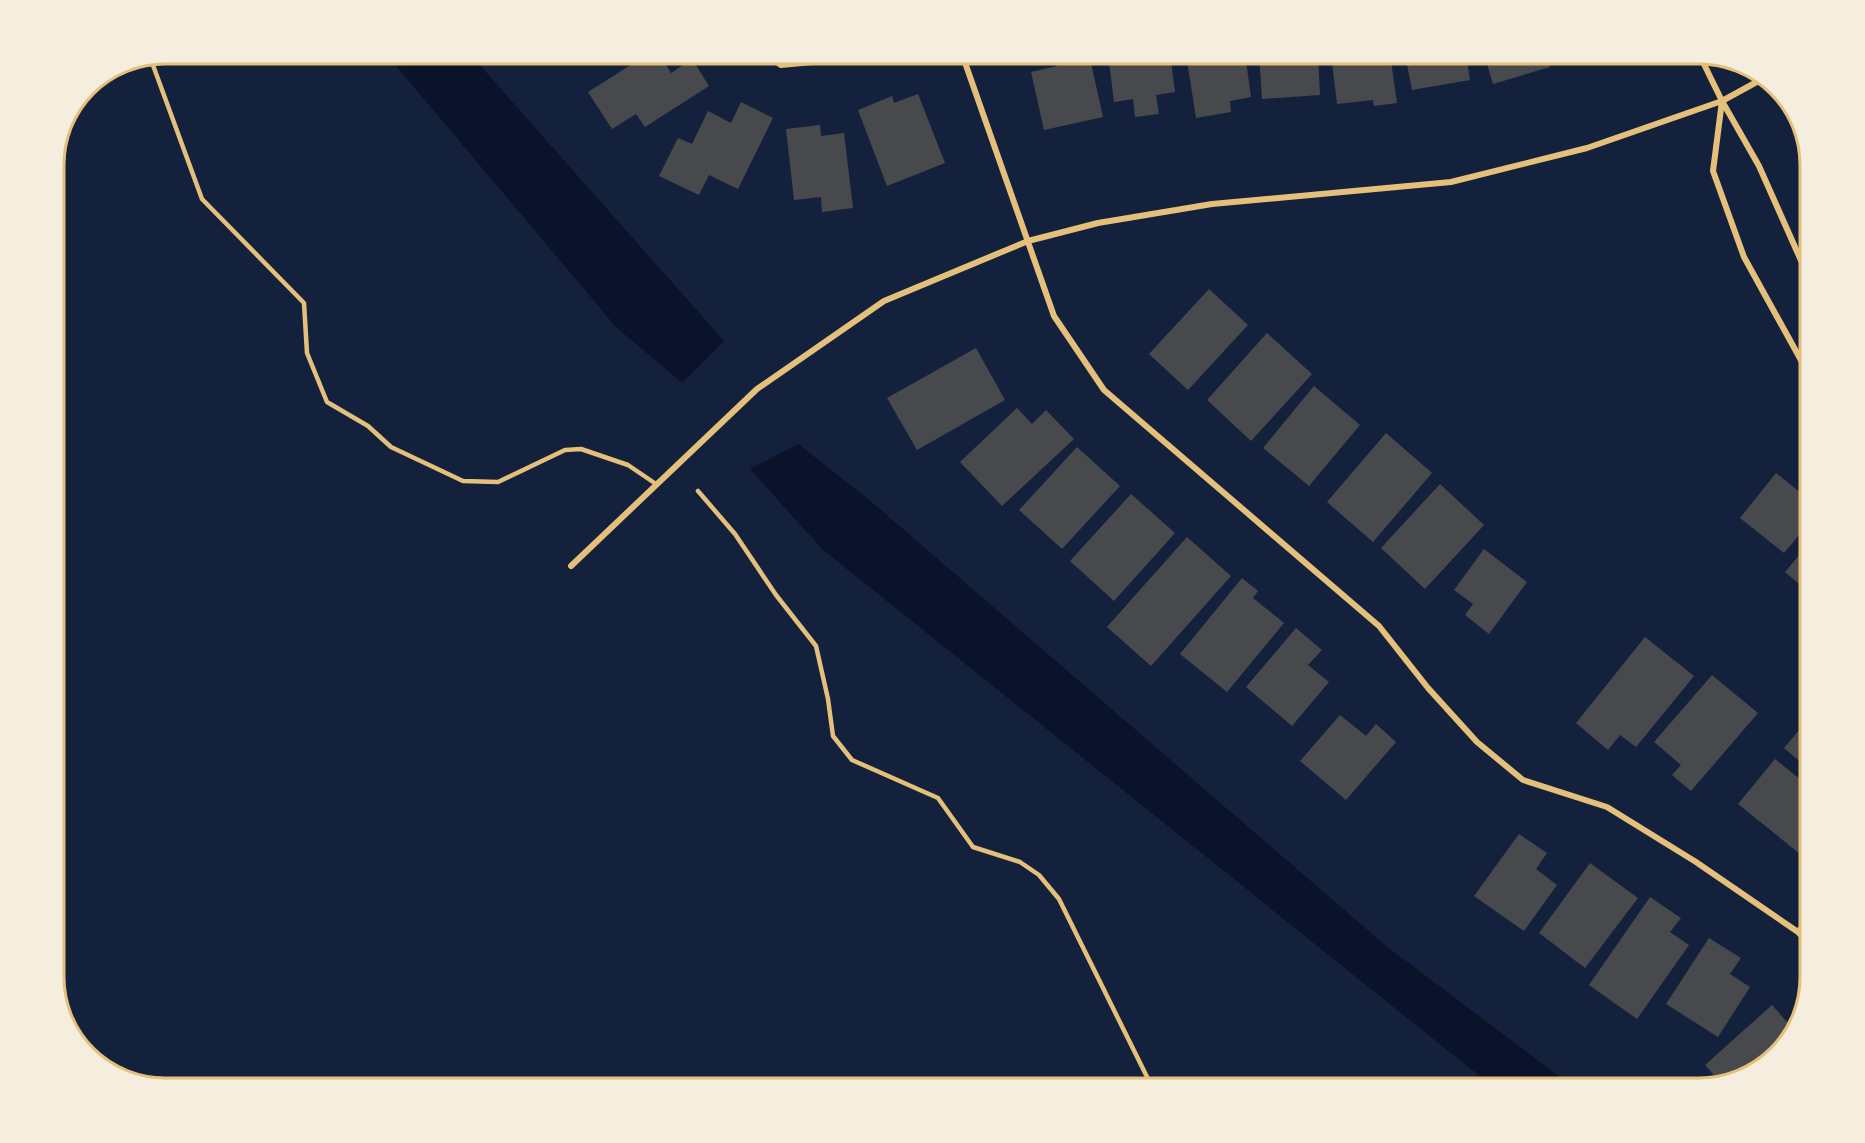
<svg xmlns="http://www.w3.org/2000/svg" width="1865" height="1143" font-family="Lora,serif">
<rect width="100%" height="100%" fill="#14213d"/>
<!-- water -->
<path fill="#0b132b" d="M386,54H470L724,341L682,383L616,327Z
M798,444L867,498L1385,945L1576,1089H1496L823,550L750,469Z"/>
<!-- building -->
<path fill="#48494c" d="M648,54H659L671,73L692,59L709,86L645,127L636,114L612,129L588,92Z
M1054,54H1089L1103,117L1044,130L1031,72L1057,66Z
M1108,54H1170L1175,92L1156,95L1159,114L1135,117L1133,99L1114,102Z
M1186,54H1245L1251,97L1230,101L1231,112L1196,118Z
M1259,54H1318L1320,95L1262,99Z
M1331,54H1390L1397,103L1374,106L1373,100L1337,104Z
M1405,54H1466L1470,80L1412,90Z
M1484,54H1546L1550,67L1493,84Z
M1563,54H1596L1567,64Z
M918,94L945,163L887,186L858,110L892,96L894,103Z
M741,102L773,118L738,189L709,175L699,195L659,176L678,138L692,144L708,111L731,123Z
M820,125L821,136L844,133L853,208L822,212L821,197L794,200L786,129Z
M1209,289L1248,325L1188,390L1149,354Z
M1267,333L1312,374L1251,441L1207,400Z
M976,348L1005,400L917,450L887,398Z
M1314,386L1360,425L1309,486L1263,448Z
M1017,408L1032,424L1046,410L1074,439L1002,506L960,462Z
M1386,433L1432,473L1373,542L1327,502Z
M1077,447L1120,486L1062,549L1019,510Z
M1776,473L1801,493L1811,481V521L1784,553L1740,518Z
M1440,484L1484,525L1425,589L1381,548Z
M1131,494L1175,533L1114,601L1070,561Z
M1187,537L1231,576L1151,666L1107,627Z
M1811,541V594L1785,572Z
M1484,549L1527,582L1489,634L1465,615L1473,604L1454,590Z
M1242,578L1258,591L1253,598L1284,623L1227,692L1180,654Z
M1296,628L1322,650L1308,665L1329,682L1292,726L1246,687Z
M1645,637L1694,676L1636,747L1620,735L1608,750L1576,723Z
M1712,675L1758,713L1691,791L1672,775L1681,765L1654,742Z
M1340,715L1366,736L1376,724L1396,742L1346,800L1300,761Z
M1811,716V771L1784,748Z
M1775,759L1811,788V840L1800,854L1738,804Z
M1519,834L1547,853L1536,869L1557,885L1524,931L1474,896Z
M1590,863L1638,898L1585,968L1539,933Z
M1650,897L1681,918L1670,932L1689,945L1637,1019L1589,985Z
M1709,938L1741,958L1730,974L1750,987L1718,1037L1666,1004Z
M1772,1005L1788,1023L1802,1011L1796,1033L1755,1074L1721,1083L1705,1065Z"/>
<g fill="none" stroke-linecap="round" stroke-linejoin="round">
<!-- service -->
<path stroke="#e5c07b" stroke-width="4.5" d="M150,57L202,199L304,303L307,353L327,402L368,426L391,447L463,481L498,482L565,450L581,449L628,465L656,484
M698,491L735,534L776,595L816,646L828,699L833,736L852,760L938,798L973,847L1020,862L1039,875L1059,899L1153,1089"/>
<!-- minor -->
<path stroke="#e5c07b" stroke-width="6" d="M766,54L781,65L823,61L843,54
M962,54L1054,316L1104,390L1379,626L1428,688L1477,742L1523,780L1607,807L1696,862L1798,932L1811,946
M1699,54L1722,101L1759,166L1811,283
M1722,101L1713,171L1744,257L1802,362L1811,373
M571,566L757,389L884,301L1028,241L1098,223L1212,204L1451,182L1587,148L1722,101L1764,78
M1798,932L1811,917"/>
</g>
<!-- crop -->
<path d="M0 0H1865V1143H0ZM165 64H1699A101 101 0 0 1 1800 165V977A101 101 0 0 1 1699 1078H165A101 101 0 0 1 64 977V165A101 101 0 0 1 165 64Z" fill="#f5edde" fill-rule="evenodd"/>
<path fill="none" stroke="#e5c07b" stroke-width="3" d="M165 64H1699A101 101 0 0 1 1800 165V977A101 101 0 0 1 1699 1078H165A101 101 0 0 1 64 977V165A101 101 0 0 1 165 64Z"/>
</svg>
